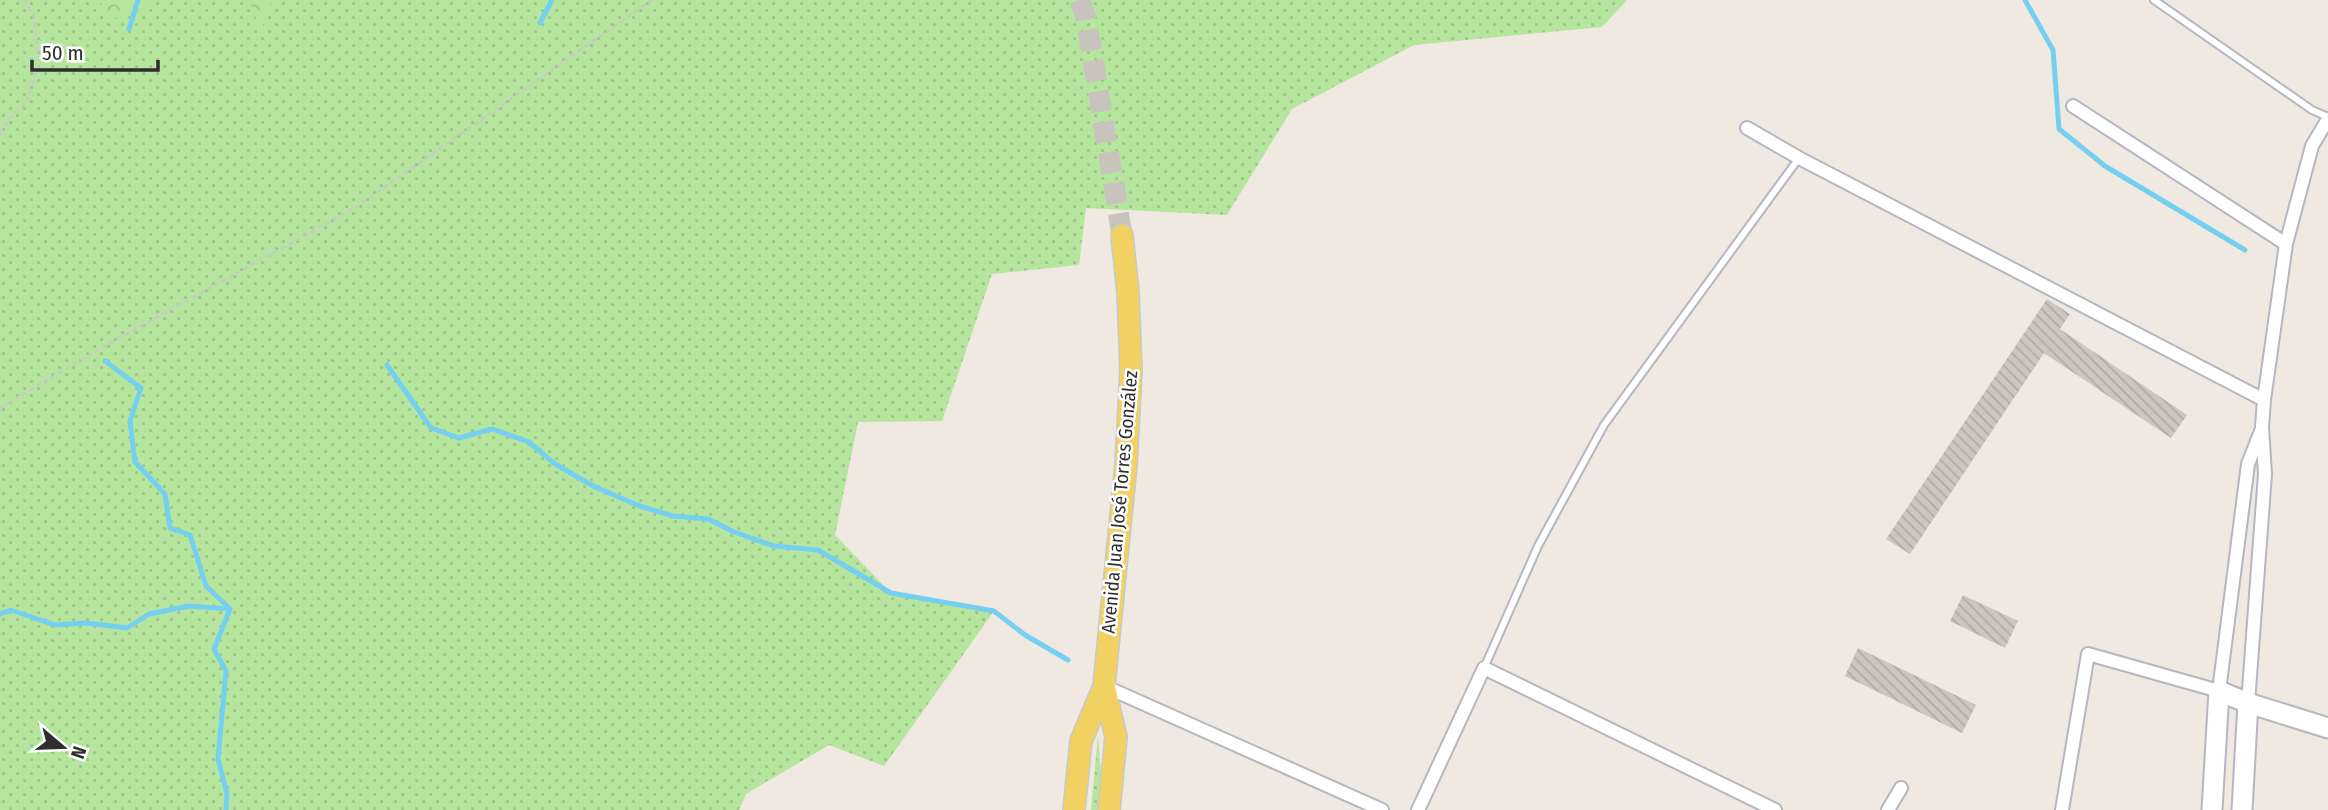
<svg xmlns="http://www.w3.org/2000/svg" width="2328" height="810" font-family="'Fira Sans Condensed',sans-serif">
<defs>
<pattern id="grass-dots" width="8" height="8" patternUnits="userSpaceOnUse" patternTransform="scale(1.75)"><rect width="8" height="8" fill="#b6e59e"/><path d="M2 2h.1M6 6h.1" fill="none" stroke="#9dc588" stroke-width="1.8" stroke-linecap="round"/></pattern>
<pattern id="forest-crowns" width="20" height="18" patternUnits="userSpaceOnUse" patternTransform="scale(1.75)"><rect width="20" height="18" fill="#b6e59e"/><path d="M2 6a3 3 0 1 1 6 0M12 15a3 3 0 1 1 6 0" fill="none" stroke="#9dc588"/></pattern>
<pattern id="building-back-hatch" width="6" height="6" patternUnits="userSpaceOnUse" patternTransform="scale(1.75)"><rect width="6" height="6" fill="#cbc7bf"/><path d="M-1 5l2 2M0 0l6 6M5-1l2 2" fill="none" stroke="#afaba4"/></pattern>
</defs>
<rect width="100%" height="100%" fill="#efe9e1"/>
<!-- grass -->
<path fill="url(#grass-dots)" d="M0,0H1627L1602,27L1414,45L1292,109L1227,215L1086,208L1079,265L992,274L942,421L858,422L835,535L891,593L994,611L884,766L829,745L746,794L739,810H0Z
M1098,735L1103,796L1101,810H1091Z"/>
<!-- forest -->
<path fill="url(#forest-crowns)" d="M98,0H153L114,19Z
M249,0H271L261,32Z"/>
<g fill="none" stroke-linecap="round" stroke-linejoin="round">
<!-- stream -->
<path stroke="#75cff0" stroke-width="5" d="M2025,0L2053,50L2059,129L2105,166L2245,250
M540,23L552,0
M129,29L138,0
M105,361L141,388L130,421L135,462L165,494L170,528L190,535L206,586L230,609L214,649L226,671L218,759L227,794L226,810
M387,365L431,428L459,438L492,429L529,442L555,464L595,487L640,506L673,516L708,519L734,532L774,546L818,550L891,593L994,611L1025,635L1068,660
M0,614L11,610L55,625L86,623L127,628L149,614L189,606L230,609"/>
</g>
<!-- building -->
<path fill="url(#building-back-hatch)" d="M2047,299L2070,314L2060,329L2187,415L2171,438L2044,353L1910,554L1886,539Z
M1963,595L2018,621L2005,648L1950,621Z
M1858,648L1976,705L1962,733L1845,676Z"/>
<g fill="none" stroke-linecap="round" stroke-linejoin="round">
<!-- primary-tunnel -->
<path stroke="#c8c4bd" stroke-width="21" stroke-dasharray="21 10" stroke-linecap="butt" d="M1080,0L1086,18L1122,235"/>
<defs>
<path id="lane" d="M2154,0L2312,110L2328,117
M1484,668L1538,546L1604,425L1799,158"/>
<path id="street" d="M2073,106L2286,244
M1747,128L1799,158L2264,400
M1104,686L1382,810
M2248,703L2265,474L2262,427L2264,400L2286,244L2312,146L2328,119
M1418,810L1484,668L1775,810
M1888,810L1901,788
M2062,810L2088,654L2219,691L2248,464L2261,431"/>
<path id="secondary" d="M2212,810L2219,691L2248,703L2328,728
M2242,810L2248,703"/>
<path id="primary" d="M1104,686L1116,737L1109,810
M1074,810L1081,741L1104,686L1126,465L1131,370L1128,293L1122,235"/>
</defs>
<!-- lane casing -->
<use href="#lane" stroke="#b4b7c1" stroke-width="10"/>
<!-- street casing -->
<use href="#street" stroke="#b4b7c1" stroke-width="16"/>
<!-- secondary casing -->
<use href="#secondary" stroke="#b4b7c1" stroke-width="23"/>
<!-- primary casing -->
<use href="#primary" stroke="#c9c9c9" stroke-width="24"/>
<!-- path -->
<path stroke="#c9c9c9" stroke-width="2.5" stroke-dasharray="5 3.5" stroke-linecap="butt" d="M0,134L9,119L26,103L39,64L34,17L25,0
M0,408L108,344L355,208L652,0"/>
<!-- lane -->
<use href="#lane" stroke="#fff" stroke-width="6"/>
<!-- street -->
<use href="#street" stroke="#fff" stroke-width="12"/>
<!-- secondary -->
<use href="#secondary" stroke="#fff" stroke-width="19"/>
<!-- primary -->
<use href="#primary" stroke="#f2d163" stroke-width="21"/>
</g>
<g text-anchor="middle" stroke-width="5" stroke-linejoin="round" paint-order="stroke">
<!-- street labels -->
<g font-size="19" fill="#2e2e2e" stroke="#fff">
<text transform="translate(1119 502) rotate(-85)" y="7">Avenida Juan José Torres González</text>
</g>
</g>
<!-- north arrow -->
<g transform="translate(63 747) rotate(109)" stroke="#ffffff" stroke-width="5" paint-order="stroke">
<path d="M0-5L12 26L0 18L-12 26Z" fill="#2e2e2e"/>
<text y="-10" font-size="19" font-weight="bold" text-anchor="middle" fill="#2e2e2e">N</text>
</g>
<!-- scale -->
<path d="M32 60v10h126v-10" fill="none" stroke="#2e2e2e" stroke-width="3.5"/>
<text x="42" y="60" font-size="21" fill="#2e2e2e" stroke="#ffffff" stroke-width="5" paint-order="stroke">50 m</text>
</svg>
